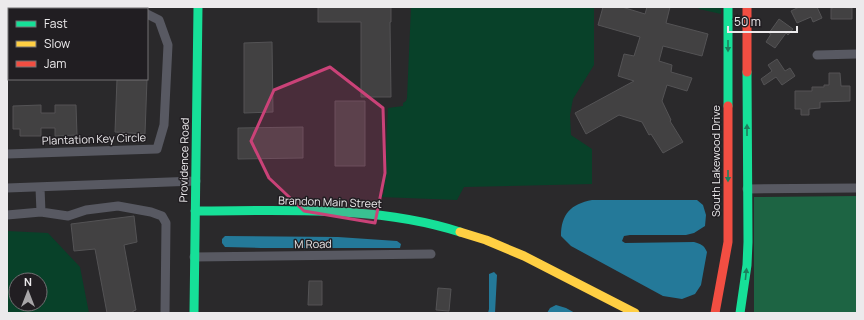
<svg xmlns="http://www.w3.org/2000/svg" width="864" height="320" font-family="Manrope,sans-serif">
<rect width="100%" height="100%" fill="#2a292b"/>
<!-- green -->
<path fill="#084129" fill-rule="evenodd" d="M411,7H594V65L573,99L570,115L571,135L592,149V184L464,187L457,200L381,197L384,193L388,108L403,106V103L406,101L407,98Z
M698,7H721V14L699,9Z
M7,231L48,233L80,267L89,313H7ZM16,280H40V304H16Z"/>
<!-- forest -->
<path fill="#1d6443" d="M857,196V313H754V197Z"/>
<!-- water -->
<path fill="#247999" d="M592,200H697L703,205L706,215L705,226L694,233L686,235H630L624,236L622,241L625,243L694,242C701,244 704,245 707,252L701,285L695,294L682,299L663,296L571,246L561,236C561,214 571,204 592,200Z
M225,236L338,237L397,241L401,244L400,248H261L225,247L222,243V239Z
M494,272L497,275L495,313H488L489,309V274Z
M556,305L566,308L575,313H547L550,308Z"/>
<!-- building -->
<path fill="#424142" stroke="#545355" d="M318,7H391V22H390L391,97H361V22H318Z
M603,7H622L645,14L647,7H670L666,23L708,34L702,56L663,46L659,61L672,65L671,72L692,78L687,91L667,85L662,101L671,120L670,121L683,142L663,153L651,134L649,135L642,122L619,115L586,134L575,113L634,81L618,76L624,54L634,56L640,37L598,25Z
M799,7H817L822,18L813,22L811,17L797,23L791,11Z
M833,7L852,8V19H831V8H833Z
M779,19L793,29L788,35L786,33L775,48L766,42L771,34L769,33Z
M272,42L273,112L244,113V43Z
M777,59L785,71L790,68L795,76L782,85L776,77L764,85L761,79L772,71L768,65Z
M829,73H840L841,86H850V101L820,102V108L809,109V115H801V109H795V91H812V87H824V85H829Z
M117,79H147L145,134L115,132Z
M335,101H365V166H335Z
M41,105V113H55V105H76L77,135L55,136V128H41V136H20V129H13V106Z
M303,127V158L238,159V128Z
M134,216L137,242L124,245L136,310L133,311V313H107L95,249L74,251L71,224Z
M309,281H322V305H308Z
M438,288L451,289L449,311L436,310Z"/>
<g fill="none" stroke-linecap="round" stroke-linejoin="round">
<!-- street -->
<path stroke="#585962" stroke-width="9" d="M133,7L137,9
M817,55L857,54
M7,154L157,149L164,125L168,45L159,20L147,14
M7,188L196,181
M40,188L41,212
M747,189L857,188
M7,215L41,212L68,216L86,210L118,206L151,212L162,216L166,223L165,313
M194,257L431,254"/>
<!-- fast -->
<path stroke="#16e098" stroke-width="9" d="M728,7V106
M195,211C282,211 377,205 460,232
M194,313L198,7
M740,313L747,265L748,242L747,72"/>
<!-- slow -->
<path stroke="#ffcf43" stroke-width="9" d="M460,232L486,240L524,256L635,313"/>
<!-- jam -->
<path stroke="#f24e42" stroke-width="9" d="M747,7V72
M715,313L728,242V106"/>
</g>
<!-- one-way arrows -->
<defs><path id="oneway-solid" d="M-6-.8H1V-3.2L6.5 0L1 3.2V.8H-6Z"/></defs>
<g fill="#1c7f5d">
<use href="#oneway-solid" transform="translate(728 46) rotate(90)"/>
<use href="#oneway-solid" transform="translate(747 130) rotate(-90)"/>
<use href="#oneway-solid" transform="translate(728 176) rotate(90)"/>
<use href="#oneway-solid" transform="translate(746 274) rotate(-84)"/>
</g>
<!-- marked area -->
<path fill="#ca4278" fill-opacity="0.2" stroke="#ca4278" stroke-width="3" stroke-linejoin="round" d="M330,67L383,108L385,173L375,223L304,211L269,178L251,141L274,90Z"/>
<g text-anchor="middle" stroke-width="3" stroke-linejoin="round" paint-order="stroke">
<!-- street labels -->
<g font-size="11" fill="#eceaec" stroke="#211e22">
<text transform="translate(94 139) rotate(-2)" y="4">Plantation Key Circle</text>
<text transform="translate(184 160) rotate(-89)" y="4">Providence Road</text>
<text transform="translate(716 161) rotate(-90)" y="4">South Lakewood Drive</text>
<text transform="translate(330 202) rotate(2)" y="4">Brandon Main Street</text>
<text transform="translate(313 244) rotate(-1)" y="4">M Road</text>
</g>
</g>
<!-- border -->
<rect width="864" height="320" fill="none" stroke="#eceaec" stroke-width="16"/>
<!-- legend -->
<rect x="8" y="8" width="140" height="72" fill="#211e22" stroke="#727073"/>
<rect x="16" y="21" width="20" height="6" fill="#16e098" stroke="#727073"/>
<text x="44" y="28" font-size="12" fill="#eceaec">Fast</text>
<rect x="16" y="41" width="20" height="6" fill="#ffcf43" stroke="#727073"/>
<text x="44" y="48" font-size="12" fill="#eceaec">Slow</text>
<rect x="16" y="61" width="20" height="6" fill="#f24e42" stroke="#727073"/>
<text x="44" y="68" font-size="12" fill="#eceaec">Jam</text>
<!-- north arrow -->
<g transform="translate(28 292)"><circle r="19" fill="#211e22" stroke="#727073"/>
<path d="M0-3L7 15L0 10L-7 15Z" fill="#a8a6a8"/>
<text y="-6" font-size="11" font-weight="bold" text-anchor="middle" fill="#eceaec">N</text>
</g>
<!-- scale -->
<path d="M728 26v6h69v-6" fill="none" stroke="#eceaec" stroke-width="2"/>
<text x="734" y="26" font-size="12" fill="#eceaec" stroke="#211e22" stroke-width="3" paint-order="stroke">50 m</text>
</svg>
